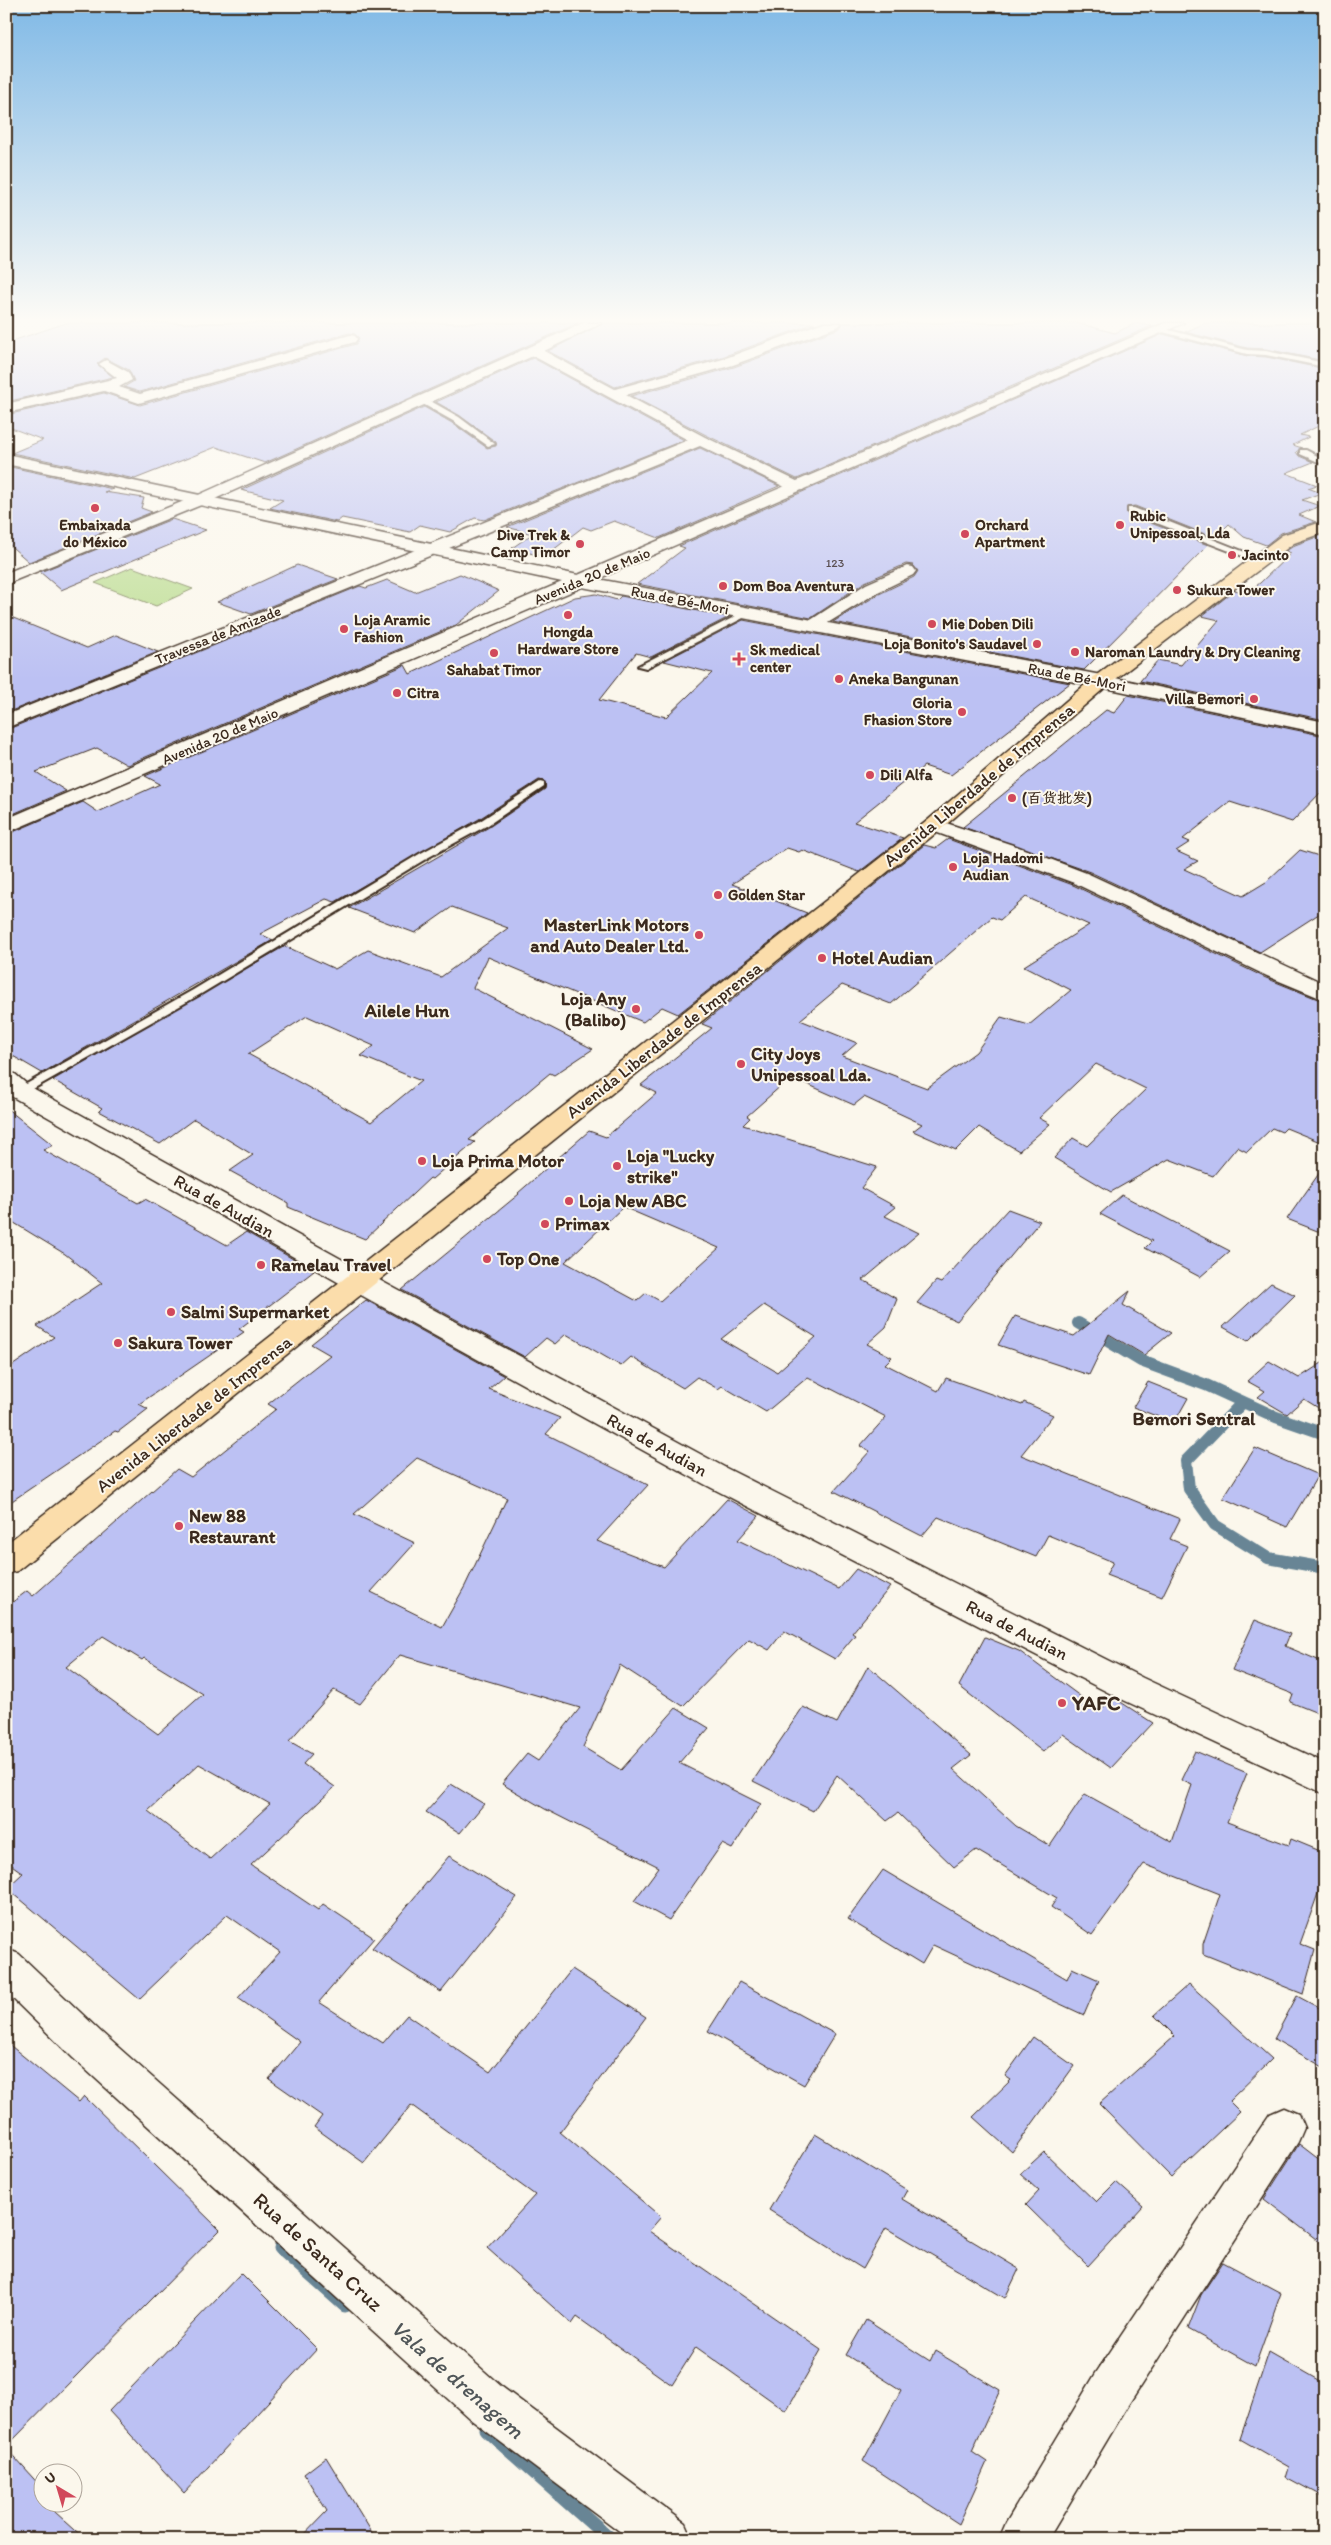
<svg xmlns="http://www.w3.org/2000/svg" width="1331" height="2545" font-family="Itim,'LXGW WenKai TC',sans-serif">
<rect width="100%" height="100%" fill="#fbf7ec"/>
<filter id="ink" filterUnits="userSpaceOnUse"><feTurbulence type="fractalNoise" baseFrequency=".02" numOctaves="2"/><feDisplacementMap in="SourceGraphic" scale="10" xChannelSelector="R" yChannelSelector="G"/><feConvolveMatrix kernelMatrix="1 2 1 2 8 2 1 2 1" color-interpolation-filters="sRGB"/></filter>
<g filter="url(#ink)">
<!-- green -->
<path fill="#bfde96" stroke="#7d845a" d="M132,567L193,589L156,606L95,583Z"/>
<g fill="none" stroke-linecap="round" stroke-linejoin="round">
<!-- stream-far1 -->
<path stroke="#678595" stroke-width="12" d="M1078,1323L1141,1361L1206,1385L1276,1417L1325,1434
M1242,1403L1186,1461L1189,1489L1215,1525L1268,1558L1325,1568"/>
<!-- stream -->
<path stroke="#678595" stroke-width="15" d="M281,2248L345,2305
M487,2430L610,2539"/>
</g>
<!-- building -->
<path fill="#bcc1f3" stroke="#3b2a1e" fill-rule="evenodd" d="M66,323H578L265,463L216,447L135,479L12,453L43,440L6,426V415L104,393L140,405L356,344L359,338L355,334L349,333L140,392L124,387L134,381L129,370L105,358L97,364L113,377L6,402V343Z
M604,323H815L722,357L615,387L548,351Z
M843,323H1077L1115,333L1136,323L1152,326L797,479L706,435L631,396L734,367L840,328Z
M1205,323H1325V361L1266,349L1247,348L1185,332Z
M1163,334L1247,356L1266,357L1325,369V423L1300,435L1309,437L1293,445L1302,448L1296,452L1299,456L1313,462L1286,473L1317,485L1308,488L1321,493L1302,500L1320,506L1299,515L1316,522L1281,533L1266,545L1244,537L1229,524L1215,538L1135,506L1127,507V514L1208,545L1084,670L833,622L879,594L914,577L918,571L913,565L906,564L865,582L811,618L637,584L685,548L679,546Z
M533,358L684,440L484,520L475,518L450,532L420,525L410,532L342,518L337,522L309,516L270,508L283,500L241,490L424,407L452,423L487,448L496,446V442L460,416L436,402Z
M700,448L779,486L659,538L614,521L591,530L583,527L544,557L512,548L532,534L507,527Z
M6,466L113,489L104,492L144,498L141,508L152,512L29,562L6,542Z
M172,519L206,530L61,590L40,572Z
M1325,534V720L1140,681L1158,660L1181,665L1219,620L1202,616L1235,590L1246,593L1260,583L1291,553L1286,551L1295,545Z
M297,565L338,579L251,614L217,602Z
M460,574L499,591L456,625L127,765L97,748L36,772L66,791L6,817V730L360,586L366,588L387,580L415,592Z
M596,594L617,600L621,596L729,617L651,657L636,653L599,700L666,717L712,673L664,661L743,620L1070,683L951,775L924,766L854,822L903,838L859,872L802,850L799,852L787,848L732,884L807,913L678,1014L662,1007L643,1022L488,957L473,988L593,1049L554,1075L550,1073L469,1140L475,1142L432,1179L430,1178L365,1239L288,1207V1203L230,1171L253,1155L194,1119L160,1144L99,1111L102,1108L53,1080L285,946L335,969L368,950L441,977L508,928L452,907L415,933L349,908L489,827L545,789L544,781L539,780L479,819L335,902L326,899L260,934L273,940L42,1073L6,1052V835L83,802L98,812L160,784L145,776L405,665L410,674L575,597ZM307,1016L374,1046L361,1056L421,1081L371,1122L248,1054Z
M6,615L87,648L116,635L158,652L6,713Z
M1128,695L1325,736V788L1292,822L1230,802L1183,839L1190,842L1176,851L1198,861L1184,869L1243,896L1266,882L1300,850L1325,858V910L1260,952L1090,872L963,827L1106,710L1114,713Z
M948,839L1073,885L1266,978L1325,1002V1144L1286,1128L1282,1132L1272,1128L1247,1152L1237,1147L1213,1176L1169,1159L1111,1192L1054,1158L1073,1138L1087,1146L1146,1089L1096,1064L1039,1118L1050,1124L1019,1151L979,1127L956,1150L913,1131L922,1124L864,1097L854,1105L791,1077L747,1116L750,1118L743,1125L877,1167L861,1188L896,1207L885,1216L919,1233L863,1280L897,1299L886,1327L867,1344L892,1357L885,1364L938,1391L946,1378L1022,1405L1024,1402L1053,1415L1021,1455L1180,1519L1170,1539L1187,1546L1162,1597L1106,1575L1113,1562L1048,1535L1036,1557L938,1517L922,1536L834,1491L870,1451L860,1446L886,1417L808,1377L766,1412L722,1386L718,1389L697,1377L683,1388L631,1357L621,1366L566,1334L555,1344L546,1338L525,1357L402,1290L519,1194L518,1193L589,1131L606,1137L657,1093L641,1085L712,1028L702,1024L924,845L936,848ZM1026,897L1089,925L1024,966L1071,990L1029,1025L1001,1017L976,1052L927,1088L842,1056L857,1043L800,1020L842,985L891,1004L992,917L1000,920ZM623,1207L719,1248L660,1301L646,1293L637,1301L565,1262ZM764,1305L816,1337L777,1372L721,1339Z
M6,1108L53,1145L43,1150L138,1203L145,1199L227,1245L246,1232L314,1271L239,1329L244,1332L139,1404L148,1409L118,1432L115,1431L6,1505V1370L54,1337L37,1326L102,1283L65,1254L6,1218Z
M1325,1165V1234L1287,1219Z
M1122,1195L1164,1217L1230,1251L1200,1277L1145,1248L1152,1241L1100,1214Z
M1008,1209L1040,1221L957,1321L917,1303L936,1281L941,1283Z
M1271,1283L1295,1295L1248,1341L1223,1327Z
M1130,1291L1123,1305L1171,1333L1144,1355L1109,1334L1089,1375L998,1345L1015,1316L1074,1336Z
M366,1300L504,1376L489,1389L560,1418L546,1434L648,1485L597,1541L664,1567L727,1499L759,1516L738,1540L839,1589L856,1569L890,1587L852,1633L855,1635L835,1659L784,1631L769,1650L749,1639L683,1706L620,1665L583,1747L621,1770L676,1708L709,1728L679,1763L761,1804L732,1849L722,1844L669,1920L634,1901L659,1867L545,1809L502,1784L527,1754L538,1761L580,1708L400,1655L360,1704L334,1690L289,1741L312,1754L303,1764L335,1787L251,1865L318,1910L323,1904L374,1938L319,2002L383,2043L407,2015L490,2072L572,1969L646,2017L560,2132L661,2217L649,2231L821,2350L786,2411L696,2347L672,2385L577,2317L572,2324L487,2248L535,2195L411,2105L364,2163L314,2127L322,2116L269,2079L300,2042L238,1998L280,1952L227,1915L139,1999L7,1888L23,1873L6,1861V1607L27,1591L33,1596L177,1469L191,1477L276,1409L268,1404L330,1355L311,1344ZM417,1458L507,1498L465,1586L442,1627L371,1592L415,1543L354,1514ZM103,1636L142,1660L144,1658L203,1694L158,1734L66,1667ZM199,1764L270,1804L210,1859L148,1811Z
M1269,1361L1299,1378L1325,1361V1412L1304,1399L1287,1414L1258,1397L1265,1391L1247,1381Z
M1148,1382L1188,1398L1174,1423L1133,1407Z
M1255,1448L1318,1475L1287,1527L1223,1498Z
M1255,1620L1290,1634L1285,1646L1325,1663V1716L1290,1702L1293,1694L1232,1670Z
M985,1637L1019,1651L1100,1711L1113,1697L1153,1723L1111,1768L1063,1734L1043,1752L959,1686Z
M868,1666L971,1755L953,1769L1016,1826L1050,1846L1085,1794L1172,1842L1192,1785L1181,1780L1195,1751L1247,1773L1227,1822L1289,1845L1291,1839L1325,1853V1874L1300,1944L1315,1950L1303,1994L1203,1954V1944L1220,1894L1144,1864L1092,1935L1051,1907L1057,1898L976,1850L954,1867L898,1813L887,1821L837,1775L813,1811L753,1781L803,1707L837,1723Z
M451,1784L484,1804L460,1833L426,1812Z
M449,1856L517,1897L441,1992L372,1948Z
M883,1870L1067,1979L1072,1968L1099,1980L1084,2015L933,1945L922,1964L848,1919Z
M739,1982L835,2034L804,2085L708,2031Z
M1189,1984L1272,2059L1229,2101L1240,2112L1171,2177L1099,2104L1175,2036L1154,2015Z
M1297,1996L1325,2011V2068L1274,2039Z
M1033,2037L1074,2066L1012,2152L973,2117L1011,2080L1005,2076Z
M6,2042L79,2102L84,2096L220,2230L6,2447Z
M815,2134L907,2190L902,2199L1019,2269L1005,2298L886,2228L863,2269L769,2210Z
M1299,2144L1325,2164V2246L1264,2199Z
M1044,2152L1096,2202L1116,2182L1143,2206L1088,2266L1026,2205L1039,2191L1020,2174Z
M1223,2262L1281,2293L1255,2366L1188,2329L1201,2295Z
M241,2273L317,2349L184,2493L109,2411Z
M866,2320L930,2361L935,2351L1000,2390L972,2452L987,2462L959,2524L863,2461L901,2390L846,2355Z
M1269,2352L1325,2384V2498L1286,2477L1289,2467L1240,2439Z
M6,2448L42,2488V2502H55L60,2507L55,2512L85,2539H6Z
M326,2457L376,2539H300L327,2511L304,2474Z"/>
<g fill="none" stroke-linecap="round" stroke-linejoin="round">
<defs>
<path id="lane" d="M1161,328L1247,350L1266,351L1325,363V367L1266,355L1247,354L1159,331Z
M421,399H427L459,417L495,444L488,446L453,421L421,403Z
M1300,450H1306L1325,460V465L1300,454Z
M1128,508H1134L1265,560L1258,562L1128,512Z
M746,611L753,613L646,668L638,666Z
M540,782L544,783V787L488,825L429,857L201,994L24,1094L20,1095L14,1091L193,990L421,853L480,821Z"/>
<path id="street" d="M583,323H602L544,351L615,389L723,359L821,323H841L839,326L733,365L626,395L705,437L803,484L805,487L803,490H791L700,446L6,728V715L688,440L533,356L206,503L6,584V573L194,497Z
M350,335L355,336L357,339L355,342L139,403L104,391L6,413V404L117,378L99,364L106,360L128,372L132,380L119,387L140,394Z
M907,566L913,567L916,571L913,575L878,592L818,629H806L803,625L866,584Z
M934,819L1016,846L1089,874L1325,984V1000L1267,976L1074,883L927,829L924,825L927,821Z
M360,1273L370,1275L726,1468L1143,1678L1325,1763V1794L1119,1698L704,1484L350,1289L346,1282L350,1275Z
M1284,2108L1298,2114L1304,2128L1298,2142L1128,2405L1048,2539H999L1006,2523L1096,2373L1270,2114Z"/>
<path id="secondary" d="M1165,323H1184L598,579L1101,675L1325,722V734L1101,687L582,587L6,833V819L562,582L6,464V454L578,575Z
M6,1072L15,1074L29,1086L370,1275L374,1282L370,1289L360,1291L350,1289L11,1096L6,1092Z
M6,1949L19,1954L101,2032L502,2387L685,2523L692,2539H630L470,2419L73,2058L6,1992Z"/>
<path id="primary" d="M1325,521V532L1294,543L1108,685L941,829L17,1571L6,1574V1544L927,821L1094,677L1282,535Z"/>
</defs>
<!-- lane casing -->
<use href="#lane" stroke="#3b2a1e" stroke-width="4"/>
<!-- street casing -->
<use href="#street" stroke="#3b2a1e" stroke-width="3"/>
<!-- secondary casing -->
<use href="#secondary" stroke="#3b2a1e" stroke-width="3"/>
<!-- primary casing -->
<use href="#primary" stroke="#3b2a1e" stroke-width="3"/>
<!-- lane -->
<use href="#lane" fill="#fbf7ec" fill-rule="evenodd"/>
<!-- street -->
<use href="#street" fill="#fbf7ec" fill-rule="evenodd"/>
<!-- secondary -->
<use href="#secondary" fill="#fbf7ec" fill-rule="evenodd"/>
<!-- primary -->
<use href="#primary" fill="#fbddab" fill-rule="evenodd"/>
</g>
</g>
<!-- sky -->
<linearGradient id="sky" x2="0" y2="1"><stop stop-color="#80b9e6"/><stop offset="0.47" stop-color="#fdfbf6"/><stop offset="1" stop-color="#fdfbf6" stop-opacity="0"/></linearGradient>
<rect width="1331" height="680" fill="url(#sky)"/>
<!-- markers -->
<g fill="#d1495b" stroke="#fbf7ec" stroke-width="2">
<circle cx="95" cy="508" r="5"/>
<circle cx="1120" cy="525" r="5"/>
<circle cx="965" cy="534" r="5"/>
<circle cx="580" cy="544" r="5"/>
<circle cx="1232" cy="555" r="5"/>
<circle cx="723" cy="586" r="5"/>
<circle cx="1177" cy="590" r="5"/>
<circle cx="568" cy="615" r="5"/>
<circle cx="932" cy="624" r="5"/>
<circle cx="344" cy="629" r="5"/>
<circle cx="1037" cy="644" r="5"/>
<circle cx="1075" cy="652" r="5"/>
<circle cx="494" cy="653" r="5"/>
<path d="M736.5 651.5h5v5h5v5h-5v5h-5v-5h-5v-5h5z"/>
<circle cx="839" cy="679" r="5"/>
<circle cx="397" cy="693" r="5"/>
<circle cx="1254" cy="699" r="5"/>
<circle cx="962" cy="712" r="5"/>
<circle cx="870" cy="775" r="5"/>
<circle cx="1012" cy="798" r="5"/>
<circle cx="953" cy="867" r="5"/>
<circle cx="718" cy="895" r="5"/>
<circle cx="699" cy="935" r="5"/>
<circle cx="822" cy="958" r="5"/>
<circle cx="636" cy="1009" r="5"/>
<circle cx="741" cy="1064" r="5"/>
<circle cx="422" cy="1161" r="5"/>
<circle cx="617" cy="1166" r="5"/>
<circle cx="569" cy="1201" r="5"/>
<circle cx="545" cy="1224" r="5"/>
<circle cx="487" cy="1259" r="5"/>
<circle cx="261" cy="1265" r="5"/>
<circle cx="171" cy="1312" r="5"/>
<circle cx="118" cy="1343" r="5"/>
<circle cx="179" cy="1526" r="5"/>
<circle cx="1062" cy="1703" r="5"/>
</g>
<g text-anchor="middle" stroke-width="4" stroke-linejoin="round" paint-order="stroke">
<!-- far-number labels -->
<g font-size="12" fill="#5b5053">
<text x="835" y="567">123</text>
</g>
<!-- far-poi labels -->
<g font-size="15" font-weight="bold" fill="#3b2a1e" stroke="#fbf7ec" text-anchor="start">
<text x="1130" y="521">Rubic<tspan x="1130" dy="17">Unipessoal, Lda</tspan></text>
<text x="95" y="530" text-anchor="middle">Embaixada<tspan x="95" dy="17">do México</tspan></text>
<text x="975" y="530">Orchard<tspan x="975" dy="17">Apartment</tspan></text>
<text x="570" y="540" text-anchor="end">Dive Trek &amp;<tspan x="570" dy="17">Camp Timor</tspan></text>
<text x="1242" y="560">Jacinto</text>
<text x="733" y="591">Dom Boa Aventura</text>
<text x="1187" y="595">Sukura Tower</text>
<text x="354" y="625">Loja Aramic<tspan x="354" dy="17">Fashion</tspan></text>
<text x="942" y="629">Mie Doben Dili</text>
<text x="568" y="637" text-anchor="middle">Hongda<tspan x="568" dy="17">Hardware Store</tspan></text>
<text x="1027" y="649" text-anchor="end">Loja Bonito's Saudavel</text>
<text x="750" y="655">Sk medical<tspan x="750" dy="17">center</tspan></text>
<text x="1085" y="657">Naroman Laundry &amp; Dry Cleaning</text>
<text x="494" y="675" text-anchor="middle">Sahabat Timor</text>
<text x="849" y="684">Aneka Bangunan</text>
<text x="407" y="698">Citra</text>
<text x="1244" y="704" text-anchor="end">Villa Bemori</text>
<text x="952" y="708" text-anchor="end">Gloria<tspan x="952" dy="17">Fhasion Store</tspan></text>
<text x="880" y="780">Dili Alfa</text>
<text x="1022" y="803">(百货批发)</text>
<text x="963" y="863">Loja Hadomi<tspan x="963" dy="17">Audian</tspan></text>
<text x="728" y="900">Golden Star</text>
</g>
<!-- far-street labels -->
<g font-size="15" fill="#3b2a1e" stroke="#fbf7ec">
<text transform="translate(592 576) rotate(-23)" y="5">Avenida 20 de Maio</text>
<text transform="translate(680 600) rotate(11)" y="5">Rua de Bé-Mori</text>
<text transform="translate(218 635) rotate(-22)" y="5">Travessa de Amizade</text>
<text transform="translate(1077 677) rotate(11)" y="5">Rua de Bé-Mori</text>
<text transform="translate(220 736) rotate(-23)" y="5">Avenida 20 de Maio</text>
</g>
<!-- street labels -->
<g font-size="18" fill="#3b2a1e" stroke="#fbf7ec">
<text transform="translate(979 785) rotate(-40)" y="6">Avenida Liberdade de Imprensa</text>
<text transform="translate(664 1040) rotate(-38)" y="6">Avenida Liberdade de Imprensa</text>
<text transform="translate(224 1206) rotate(29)" y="6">Rua de Audian</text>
<text transform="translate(194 1414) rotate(-38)" y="6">Avenida Liberdade de Imprensa</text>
<text transform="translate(657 1445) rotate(29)" y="6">Rua de Audian</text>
<text transform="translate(1017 1630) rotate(27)" y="6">Rua de Audian</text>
</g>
<!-- poi labels -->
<g font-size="18" font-weight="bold" fill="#3b2a1e" stroke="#fbf7ec" text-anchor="start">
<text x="689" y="931" text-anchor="end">MasterLink Motors<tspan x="689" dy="21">and Auto Dealer Ltd.</tspan></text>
<text x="832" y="964">Hotel Audian</text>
<text x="626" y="1005" text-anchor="end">Loja Any<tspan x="626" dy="21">(Balibo)</tspan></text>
<text x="751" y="1060">City Joys<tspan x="751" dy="21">Unipessoal Lda.</tspan></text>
<text x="627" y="1162">Loja "Lucky<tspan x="627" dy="21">strike"</tspan></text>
<text x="432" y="1167">Loja Prima Motor</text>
<text x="579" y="1207">Loja New ABC</text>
<text x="555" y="1230">Primax</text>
<text x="497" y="1265">Top One</text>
<text x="271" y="1271">Ramelau Travel</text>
<text x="181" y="1318">Salmi Supermarket</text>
<text x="128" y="1349">Sakura Tower</text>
<text x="189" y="1522">New 88<tspan x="189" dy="21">Restaurant</tspan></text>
</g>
<!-- neighbourhood labels -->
<g font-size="19" font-weight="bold" fill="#3b2a1e" stroke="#fbf7ec">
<text x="407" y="1017">Ailele Hun</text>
<text x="1194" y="1425">Bemori Sentral</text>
</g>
<!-- near-poi labels -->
<g font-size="21" font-weight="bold" fill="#3b2a1e" stroke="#fbf7ec" text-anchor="start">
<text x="1072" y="1710">YAFC</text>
</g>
<!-- near-street labels -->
<g font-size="21" fill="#3b2a1e" stroke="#fbf7ec">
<text transform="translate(318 2252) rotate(42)" y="7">Rua de Santa Cruz</text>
</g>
<!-- near-water labels -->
<g font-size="22" font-style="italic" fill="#515759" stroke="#fbf7ec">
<text transform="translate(458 2379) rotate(41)" y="8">Vala de drenagem</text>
</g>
</g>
<!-- margin -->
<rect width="1331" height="2545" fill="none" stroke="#fbf7ec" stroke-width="25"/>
<rect x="12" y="12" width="1306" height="2520" fill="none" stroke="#3b2a1e" stroke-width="2" filter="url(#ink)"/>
<!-- north arrow -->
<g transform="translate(58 2488) rotate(322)"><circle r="24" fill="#fbf7ec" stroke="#aea59a"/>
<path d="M0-4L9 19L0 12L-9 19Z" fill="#d1495b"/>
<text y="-8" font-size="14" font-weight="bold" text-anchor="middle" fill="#3b2a1e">U</text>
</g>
</svg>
